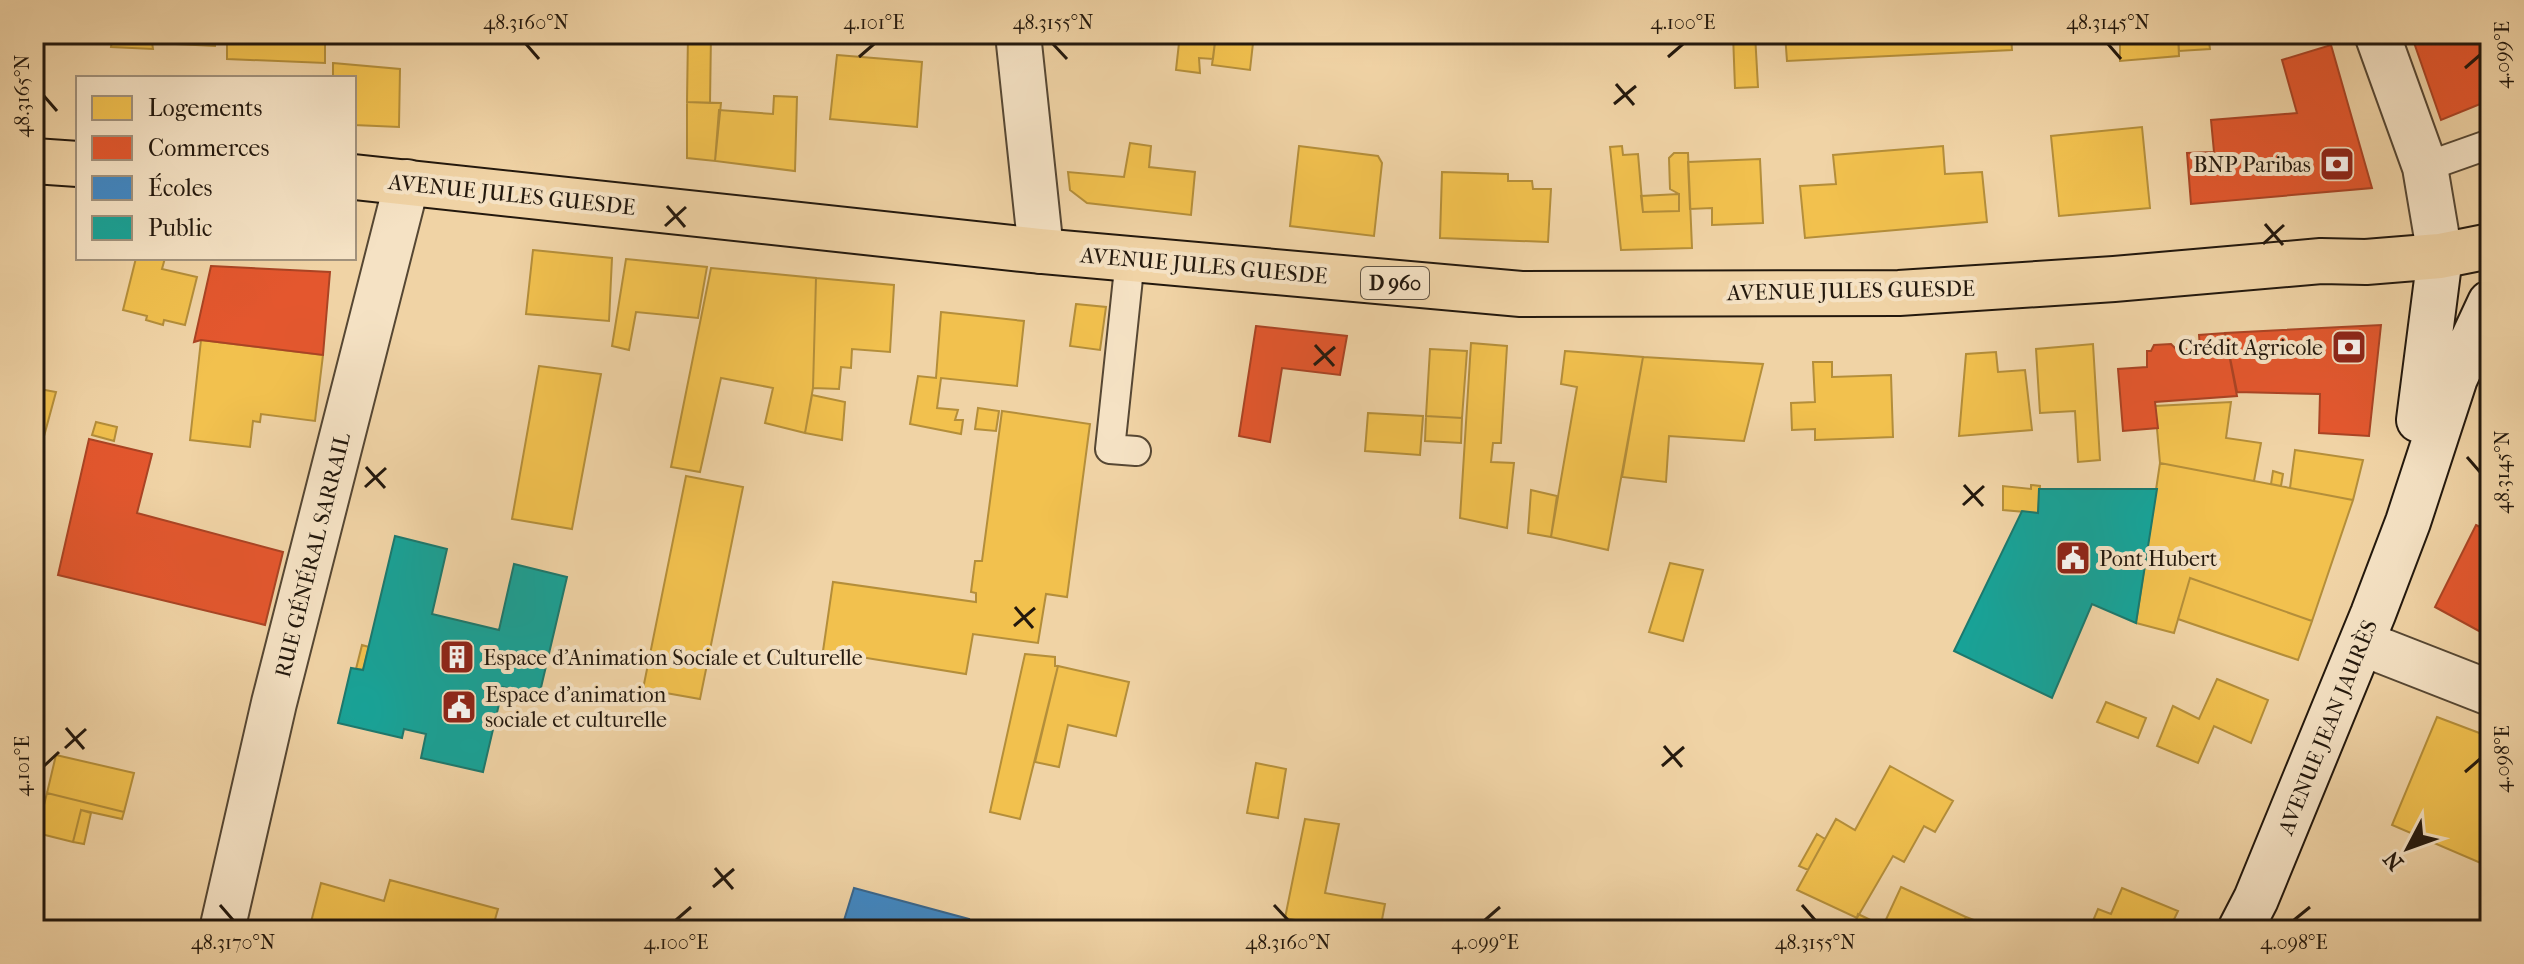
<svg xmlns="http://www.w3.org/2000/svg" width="2524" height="964" font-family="'IM FELL French Canon',serif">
<rect width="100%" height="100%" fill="#f0d3a5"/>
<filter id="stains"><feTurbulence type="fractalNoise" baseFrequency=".0025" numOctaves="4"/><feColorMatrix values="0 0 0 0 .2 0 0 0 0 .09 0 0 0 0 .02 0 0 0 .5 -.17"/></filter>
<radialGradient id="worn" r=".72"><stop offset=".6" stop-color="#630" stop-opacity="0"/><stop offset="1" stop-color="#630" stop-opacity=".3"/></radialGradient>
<!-- homes -->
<path fill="#f2c14e" stroke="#b48e3a" stroke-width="2" d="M34,34H216L215,46L34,37Z
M227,34H325V63L227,59Z
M688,34H711L710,103L687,102Z
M1180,34H1216L1213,59L1199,58L1200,73L1176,70Z
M1216,34H1254L1250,70L1212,65Z
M1733,34H1755L1758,87L1735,88Z
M1785,34H2011L2012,50L1787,61Z
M2120,34H2178L2179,56L2120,61Z
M2178,34H2208L2210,49L2179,51Z
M112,41L152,42L153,49L111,47Z
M837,55L922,62L917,127L830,119Z
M333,63L400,69L399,127L354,125V78H333Z
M774,96L797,97L795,171L715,161L719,110L773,114Z
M687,102L721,103L715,161L687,158Z
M2142,127L2150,208L2059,216L2051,136Z
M1130,143L1151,146L1149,167L1195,172L1191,215L1087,203L1070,190L1068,172L1124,177Z
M1299,146L1378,156L1382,163L1374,236L1290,226Z
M1622,146L1623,155L1638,154L1643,212L1679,211V194L1670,189L1669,158L1674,153H1688L1692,248L1621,250L1610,147Z
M1943,146L1945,174L1982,172L1987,222L1805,238L1800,186L1836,184L1833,155Z
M1760,159L1763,223L1712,225V208L1690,209L1688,162Z
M1442,172L1508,174V181H1532L1533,189H1551L1548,242L1440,238Z
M1679,194V211L1643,212L1641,196Z
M533,250L612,258L609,321L526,314Z
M136,258H165L162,269L197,277L185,325L164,320L163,325L146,320L147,316L123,310Z
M626,259L707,267L698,318L636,312L629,350L612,346Z
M711,268L816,278L813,388L805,433L765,423L773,388L721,378L700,472L671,467Z
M816,278L894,285L890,352L852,349L851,368L841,367L839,389L813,388Z
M1076,304L1106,307L1100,350L1070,346Z
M941,312L1024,321L1017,386L941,378L937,408L958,410L955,420H963L961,434L910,424L918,376L936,378Z
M201,340L323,355L315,421L261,414L260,422L253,421L250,447L190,440Z
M1471,343L1507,346L1501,443H1493L1491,462L1514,463L1507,528L1460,518Z
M2093,344L2100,460L2078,462L2075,411L2040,413L2036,349Z
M1430,349L1467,351L1462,418L1426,416Z
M1565,351L1643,357L1608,550L1551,537L1577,387L1561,384Z
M1996,352L1998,372L2025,370L2032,430L1959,436L1966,354Z
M1643,357L1763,364L1744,441L1669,436L1666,482L1622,477Z
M1813,362H1832V377L1891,375L1893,437L1815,440V429L1792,430L1791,403L1815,402Z
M539,366L601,374L572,529L512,519Z
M34,388L56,392L34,473Z
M812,395L845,402L842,440L805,433Z
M2231,402L2226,438L2261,443L2254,481L2160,463L2155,406Z
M978,408L999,411L996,431L975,429Z
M1002,411L1090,424L1067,597L1046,594L1038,643L973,634L966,674L823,651L833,582L976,602V593L971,592L975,561H982Z
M1368,413L1423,416L1420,455L1365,451Z
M1426,416L1462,418L1461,443L1425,441Z
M96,422L117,427L114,441L92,435Z
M2295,450L2363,460L2353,500L2290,488Z
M2160,463L2353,500L2312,621L2190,578L2174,633L2136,623Z
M2273,471L2283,474L2281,486L2271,484Z
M686,476L743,487L700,699L643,689Z
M2031,485L2040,486L2038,513L2003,510V486L2031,489Z
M1531,490L1557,496L1551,537L1528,533Z
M1670,563L1703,570L1683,641L1649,632Z
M2190,578L2312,621L2298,660L2178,619Z
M362,645L369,647L363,670L356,669Z
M1025,654L1055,657V666H1058L1020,819L990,812Z
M1058,666L1129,682L1116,736L1068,725L1059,767L1035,762Z
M2217,679L2268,700L2251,743L2214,726L2198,763L2157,746L2173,706L2199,719Z
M2106,702L2146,718L2138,738L2097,722Z
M2437,717L2490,737V867L2392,825Z
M56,755L134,773L124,812L47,793Z
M1256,763L1286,769L1278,818L1247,813Z
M1890,766L1953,801L1935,832L1924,826L1904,862L1893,856L1857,918L1797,890L1836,819L1855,830Z
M47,793L124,812L122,819L81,810L73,842L37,833Z
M81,810L91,813L84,844L73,842Z
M1305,819L1339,824L1325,893L1385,904L1380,930H1344L1285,918Z
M1817,834L1825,839L1808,870L1799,866Z
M390,880L498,909L492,930H309L321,883L384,901Z
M1901,887L1966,917L1960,930H1893L1883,926Z
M2122,888L2178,911L2169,930H2089L2098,909L2111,914Z
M1858,914L1883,926L1893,930H1853Z
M1966,917L1992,927L1990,930H1960Z"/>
<!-- shops -->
<path fill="#e4572e" stroke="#aa4424" stroke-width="2" d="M2411,34H2490V100L2441,120Z
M2331,45L2372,188L2191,204L2187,153L2214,152L2211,120L2297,113L2282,60Z
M211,266L330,272L323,355L201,340L194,342Z
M2381,325L2369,436L2319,433L2320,394L2237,392L2225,333Z
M1256,326L1347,336L1340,375L1282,368L1270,442L1239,436Z
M2225,333L2237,396L2155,402L2158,428L2123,431L2118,369L2147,367V351H2151L2154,345L2171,344L2177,350L2200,348L2199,335Z
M89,439L152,454L137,513L283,552L265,625L58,575Z
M2476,525L2490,532V637L2435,607Z"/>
<!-- schools -->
<path fill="#3f88c5" stroke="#37668e" stroke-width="2" d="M854,888L969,919L966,930H841Z"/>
<!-- public -->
<path fill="#17a398" stroke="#1b796e" stroke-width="2" d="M2039,489H2157L2136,623L2092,604L2052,698L1954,651L2022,511L2038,513Z
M395,536L447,549L432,614L499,630L514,564L567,577L539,696L503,687L483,772L421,758L426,734L404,729L402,738L338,723L351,668L363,670Z"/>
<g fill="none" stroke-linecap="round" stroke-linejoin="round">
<defs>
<path id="lane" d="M2425,167L2490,144
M1130,259L1110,449L1136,451"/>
<path id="street" d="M1018,34L1041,251
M2377,34L2425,167L2440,256
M2362,643L2490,693
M222,930L274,703L407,182"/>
<path id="secondary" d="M2419,420L2440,256
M2240,930L2256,899L2373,614L2408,522L2455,378L2490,303"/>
<path id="primary" d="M34,161L78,164
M354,177L1041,251L1521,294L1899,293L2114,279L2321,261L2366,262L2440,256L2490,246"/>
</defs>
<!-- lane casing -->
<use href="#lane" stroke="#564733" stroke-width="32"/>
<!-- street casing -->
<use href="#street" stroke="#564733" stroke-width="48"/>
<!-- secondary casing -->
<use href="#secondary" stroke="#23180d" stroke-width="48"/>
<!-- primary casing -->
<use href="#primary" stroke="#23180d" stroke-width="48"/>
<!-- lane -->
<use href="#lane" stroke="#f5e2c4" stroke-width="28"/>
<!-- street -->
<use href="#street" stroke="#f5e2c4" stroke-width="44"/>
<!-- secondary -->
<use href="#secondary" stroke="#f5e2c4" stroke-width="44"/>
<!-- primary -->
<use href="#primary" stroke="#f0d3a5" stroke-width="44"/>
</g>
<!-- ticks -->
<path fill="none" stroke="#23180d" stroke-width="3" d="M526,44L539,59M1053,44L1067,59M2108,44L2121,59M859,57L874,44M1668,57L1683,44M2465,68L2480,55M1616,84L1634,105M44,96L57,111M1614,104L1636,86M667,206L685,227M2265,224L2283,245M665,226L686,207M2263,244L2284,225M1315,345L1334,366M1314,365L1335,347M2467,457L2480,472M366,467L385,488M1964,485L1983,506M365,487L386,468M1963,505L1984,486M1015,607L1033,628M1014,626L1035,608M66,728L84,749M1664,746L1682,767M65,748L86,729M44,766L59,752M1662,766L1684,747M2465,772L2480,759M715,868L733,889M713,887L734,869M220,905L233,920M1274,905L1288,920M1802,905L1815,920M676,920L691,907M1485,920L1500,907M2294,920L2310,907"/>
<!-- icons -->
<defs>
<symbol id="bank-square" viewBox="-11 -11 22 22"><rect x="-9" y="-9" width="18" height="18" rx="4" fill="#8f2418" stroke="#f5e2c4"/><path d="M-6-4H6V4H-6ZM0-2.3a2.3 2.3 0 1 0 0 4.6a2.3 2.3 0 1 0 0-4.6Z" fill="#fff"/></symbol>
<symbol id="civic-square" viewBox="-11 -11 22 22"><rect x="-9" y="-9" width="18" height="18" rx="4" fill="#8f2418" stroke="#f5e2c4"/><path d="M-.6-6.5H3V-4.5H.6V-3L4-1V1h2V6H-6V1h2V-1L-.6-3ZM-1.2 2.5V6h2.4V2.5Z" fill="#fff"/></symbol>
<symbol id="building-square" viewBox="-11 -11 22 22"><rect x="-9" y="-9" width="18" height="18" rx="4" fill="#8f2418" stroke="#f5e2c4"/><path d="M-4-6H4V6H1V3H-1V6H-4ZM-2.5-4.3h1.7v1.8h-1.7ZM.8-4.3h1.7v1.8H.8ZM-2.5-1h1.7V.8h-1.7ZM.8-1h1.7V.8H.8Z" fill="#fff"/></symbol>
</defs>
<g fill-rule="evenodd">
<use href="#bank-square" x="2317" y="144" width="40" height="40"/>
<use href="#bank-square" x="2329" y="327" width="40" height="40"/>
<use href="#civic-square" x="2053" y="538" width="40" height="40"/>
<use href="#building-square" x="437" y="637" width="40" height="40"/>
<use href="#civic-square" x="439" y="687" width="40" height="40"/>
</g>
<g text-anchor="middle" stroke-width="8" stroke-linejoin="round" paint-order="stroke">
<!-- shield labels -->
<rect fill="#f5e2c4" stroke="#625544" stroke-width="2" x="1361" y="267" width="68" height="32" rx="6"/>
<g font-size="20" font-weight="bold" fill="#23180d">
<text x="1395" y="290">D 960</text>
</g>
<!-- poi labels -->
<g font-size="22" fill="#23180d" stroke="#f5e2c4" text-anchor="start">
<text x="2311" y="172" text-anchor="end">BNP Paribas</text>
<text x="2323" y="355" text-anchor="end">Crédit Agricole</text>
<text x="2099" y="566">Pont Hubert</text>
<text x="483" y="665">Espace d’Animation Sociale et Culturelle</text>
<text x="485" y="702">Espace d'animation<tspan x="485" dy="25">sociale et culturelle</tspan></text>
</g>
<!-- street labels -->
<g font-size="22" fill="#23180d" stroke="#f5e2c4">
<text transform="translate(512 194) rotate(6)" y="8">AVENUE JULES GUESDE</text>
<text transform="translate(1204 265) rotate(5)" y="8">AVENUE JULES GUESDE</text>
<text transform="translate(1851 290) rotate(-1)" y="8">AVENUE JULES GUESDE</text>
<text transform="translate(312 555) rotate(-76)" y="8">RUE GÉNÉRAL SARRAIL</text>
<text transform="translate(2327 727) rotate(-68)" y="8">AVENUE JEAN JAURÈS</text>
</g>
</g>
<!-- margin -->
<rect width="2524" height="964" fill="none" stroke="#f0d3a5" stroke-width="88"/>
<!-- legend -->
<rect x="76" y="76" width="280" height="184" fill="#f5e2c4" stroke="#a1917b" stroke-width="2"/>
<rect x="92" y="96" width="40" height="24" fill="#f2c14e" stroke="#a1917b" stroke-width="2"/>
<text x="148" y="116" font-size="24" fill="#23180d">Logements</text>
<rect x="92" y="136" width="40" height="24" fill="#e4572e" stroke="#a1917b" stroke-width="2"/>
<text x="148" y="156" font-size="24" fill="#23180d">Commerces</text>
<rect x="92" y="176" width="40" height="24" fill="#3f88c5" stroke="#a1917b" stroke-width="2"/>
<text x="148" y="196" font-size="24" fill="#23180d">Écoles</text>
<rect x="92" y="216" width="40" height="24" fill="#17a398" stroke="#a1917b" stroke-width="2"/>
<text x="148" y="236" font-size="24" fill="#23180d">Public</text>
<!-- north arrow -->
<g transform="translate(2408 848) rotate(229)" stroke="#f5e2c4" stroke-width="6" paint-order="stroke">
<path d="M0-6L14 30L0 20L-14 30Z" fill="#23180d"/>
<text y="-12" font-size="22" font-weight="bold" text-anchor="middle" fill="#23180d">N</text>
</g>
<rect x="44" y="44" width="2436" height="876" fill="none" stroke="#23180d" stroke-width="3"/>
<g font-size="20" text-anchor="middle" fill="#23180d">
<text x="526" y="29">48.3160°N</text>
<text x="874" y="29">4.101°E</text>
<text x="1053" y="29">48.3155°N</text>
<text x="1683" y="29">4.100°E</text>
<text x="2108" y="29">48.3145°N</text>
<text transform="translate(2502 55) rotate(-90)" y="7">4.099°E</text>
<text transform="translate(22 96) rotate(-90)" y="7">48.3165°N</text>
<text transform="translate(2502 472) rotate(-90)" y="7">48.3145°N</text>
<text transform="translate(2502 759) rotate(-90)" y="7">4.098°E</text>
<text transform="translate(22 766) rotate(-90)" y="7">4.101°E</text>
<text x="233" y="949">48.3170°N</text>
<text x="676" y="949">4.100°E</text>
<text x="1288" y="949">48.3160°N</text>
<text x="1485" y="949">4.099°E</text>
<text x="1815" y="949">48.3155°N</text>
<text x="2294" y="949">4.098°E</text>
</g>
<rect width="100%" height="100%" filter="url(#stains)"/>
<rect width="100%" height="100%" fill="url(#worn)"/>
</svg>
